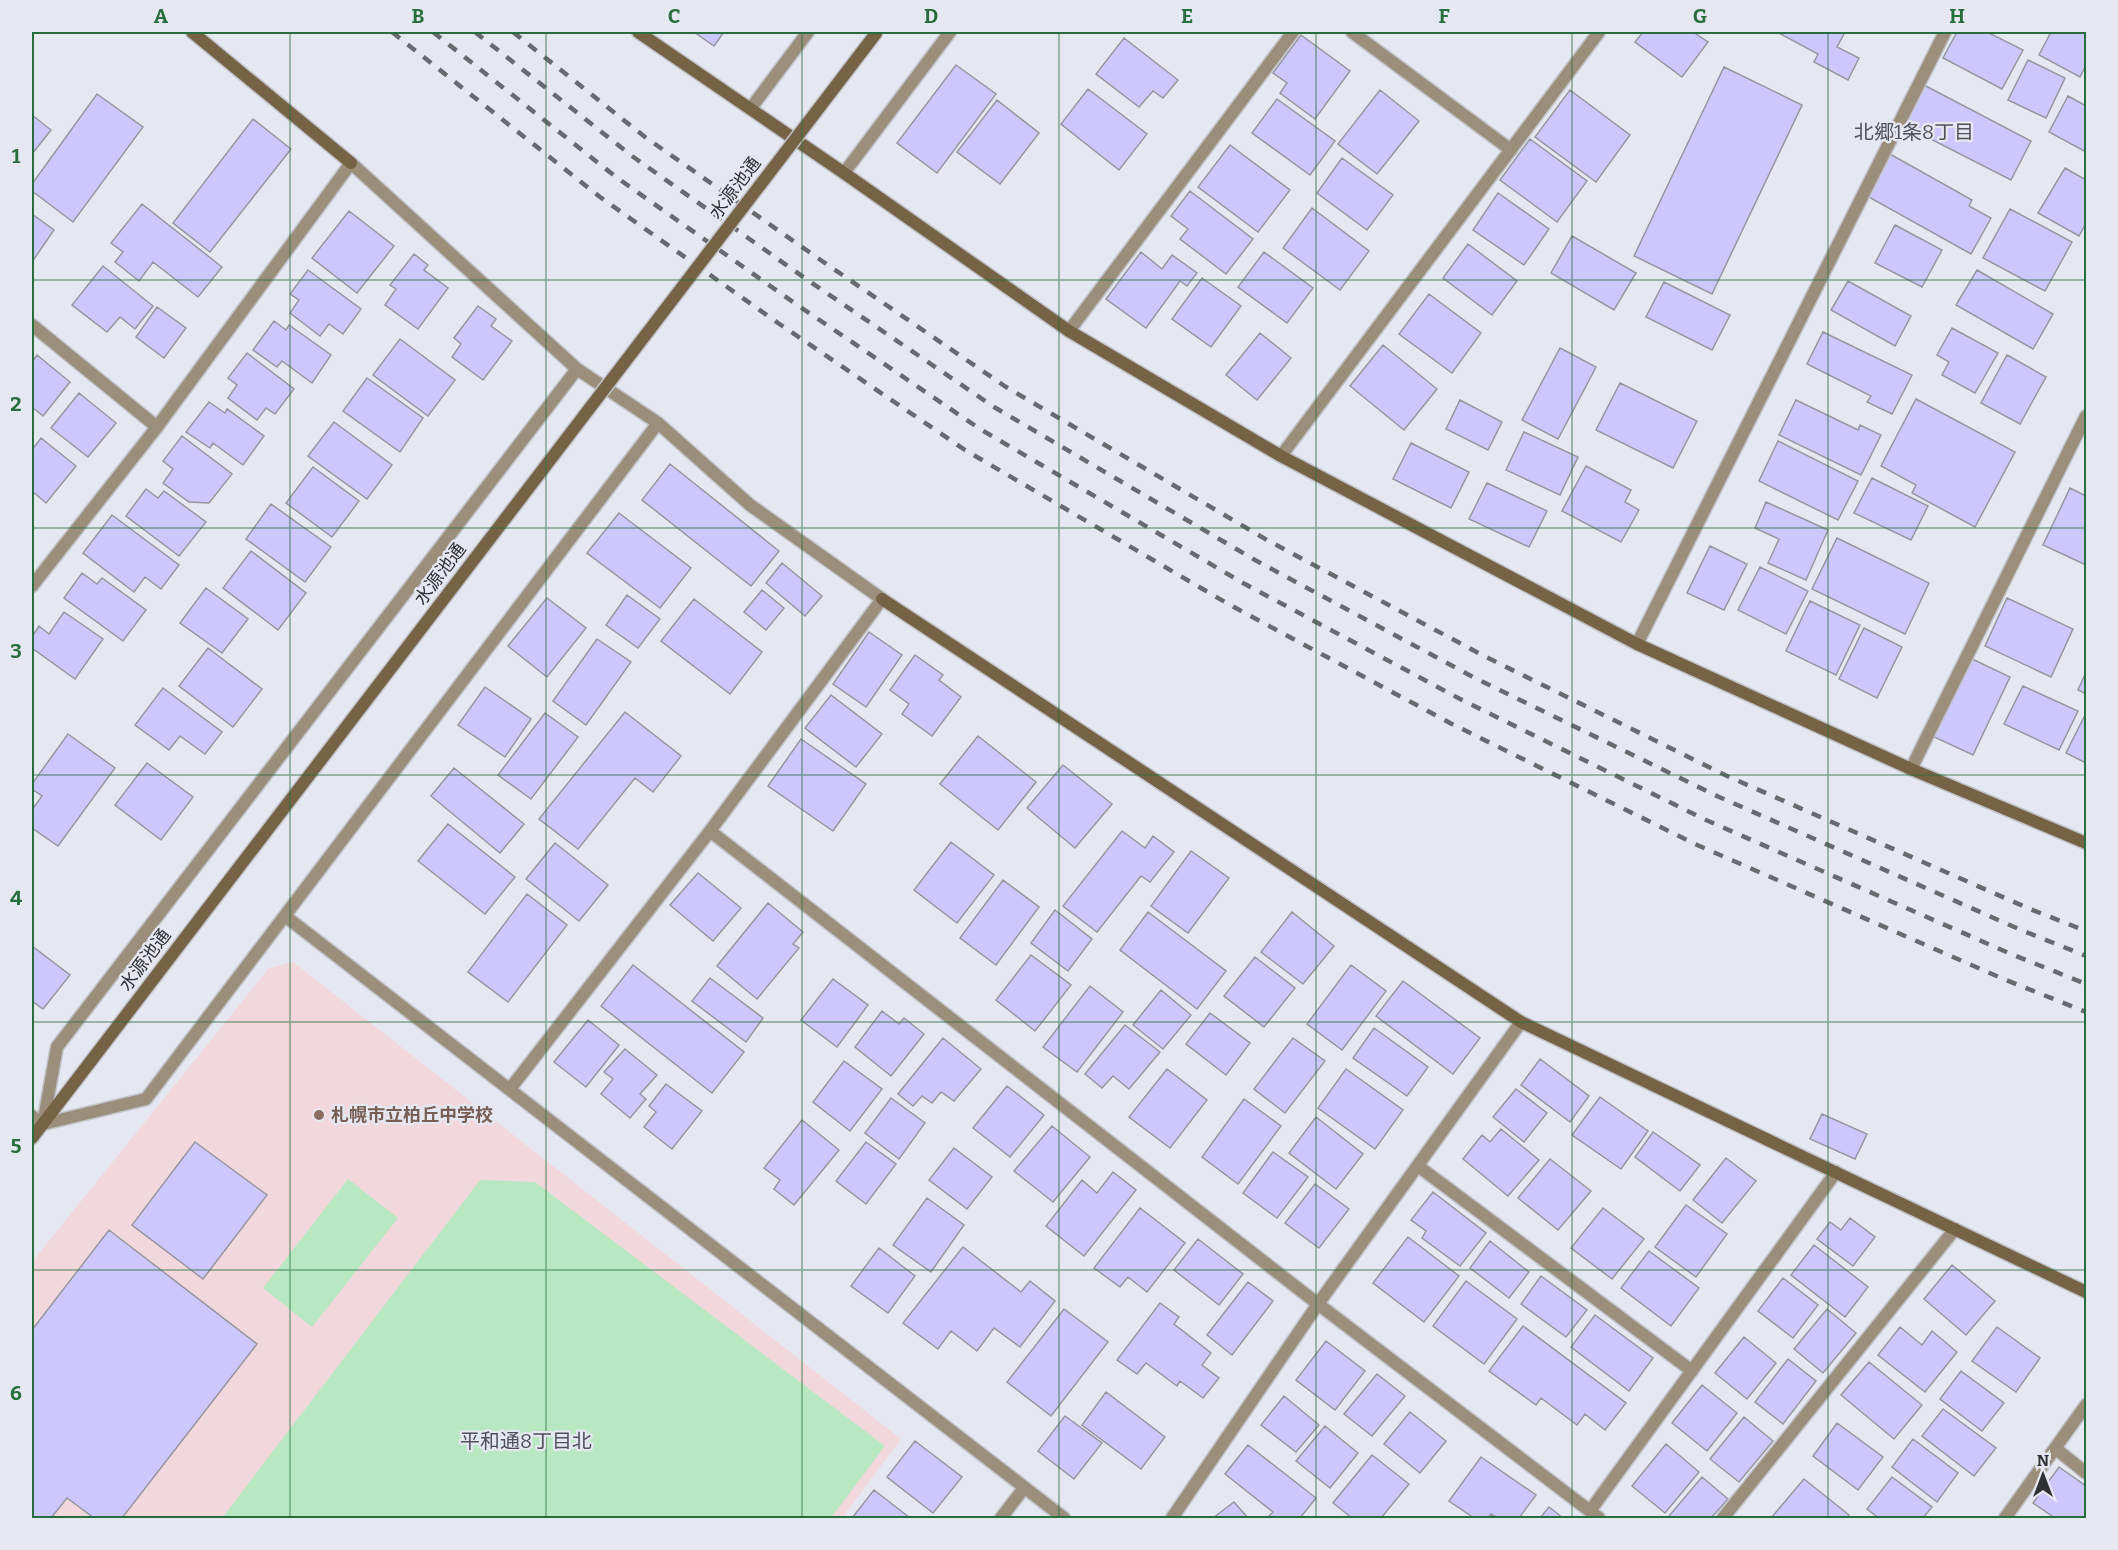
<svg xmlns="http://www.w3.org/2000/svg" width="2118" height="1550" font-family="Bitter,'Noto Sans JP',serif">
<rect width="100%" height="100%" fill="#e6e8f1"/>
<!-- education -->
<path fill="#f2d7dc" d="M293,962L901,1439L842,1518H32V1262L269,968Z"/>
<!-- green -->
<path fill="#b8e8c2" d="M348,1179L398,1218L312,1327L263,1288Z
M480,1180L535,1182L885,1446L831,1518H222Z"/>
<!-- building -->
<path fill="#ccc8fd" stroke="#97969f" stroke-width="1.5" d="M694,32H724L714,46Z
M1643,32H1693L1708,42L1682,77L1635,42Z
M1777,32H1845L1837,47L1859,58L1848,80L1814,62L1818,54Z
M1957,32H1987L2023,50L2002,89L1943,58Z
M2051,32H2086V65L2080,77L2039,55Z
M1301,35L1350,71L1315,119L1280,93L1287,83L1273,73Z
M1124,38L1178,80L1163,98L1153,91L1139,107L1096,74Z
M2028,60L2065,78L2046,118L2008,100Z
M956,65L996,94L937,173L897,143Z
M1724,67L1802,105L1712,294L1634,256Z
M1924,85L2031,141L2011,180L1903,125Z
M1088,89L1147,134L1119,170L1061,124Z
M1380,90L1419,121L1377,174L1338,144Z
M1570,90L1630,135L1596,182L1535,137Z
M97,94L143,127L73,222L32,191V184Z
M2068,96L2086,106V104V152L2049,132Z
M1277,99L1335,141L1310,175L1252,133Z
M997,100L1039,133L1000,184L957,152Z
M32,115L51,130L32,154Z
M253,119L291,149L210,252L173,223Z
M1530,139L1587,181L1557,222L1500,180Z
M1230,145L1290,190L1258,232L1198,187Z
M1890,154L1972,200L1969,206L1991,218L1971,254L1867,196Z
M1342,158L1393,195L1367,230L1317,193Z
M2065,168L2086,180V223L2079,236L2038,213Z
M1190,191L1253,239L1226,274L1180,239L1188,229L1171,216Z
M1498,193L1549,229L1524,265L1473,230Z
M142,204L222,267L198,297L153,262L139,281L115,262L123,252L111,243Z
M1312,208L1369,251L1340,290L1283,248Z
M2010,209L2072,242L2045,291L1983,258Z
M349,211L394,246L357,293L312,258Z
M32,214L54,230L32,262Z
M1895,225L1942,250L1922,287L1875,263Z
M1572,236L1636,273L1614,310L1551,273Z
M1468,244L1517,281L1492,315L1443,278Z
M1141,252L1162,269L1172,255L1197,273L1187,286L1180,281L1146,328L1106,299Z
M1264,252L1313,288L1287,323L1238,287Z
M414,254L428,265L424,270L448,288L418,329L385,305L396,289L390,285Z
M103,266L153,306L135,329L120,317L107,332L72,305Z
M308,270L361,309L343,334L329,324L320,336L290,313L299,300L290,294Z
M1977,270L2053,314L2033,349L1956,305Z
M1202,278L1241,306L1211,347L1172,319Z
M1848,281L1911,316L1895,346L1831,310Z
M1664,282L1730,315L1712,350L1646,317Z
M1429,294L1481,333L1452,373L1399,334Z
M478,306L496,319L491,326L512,341L483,380L452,357L461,344L454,338Z
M157,307L186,328L164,358L136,337Z
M274,321L286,330L289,325L331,355L312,383L282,361L277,367L253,350Z
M1952,328L1998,353L1975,393L1942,375L1949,362L1937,355Z
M1823,332L1912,375L1892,414L1867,402L1871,396L1807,364Z
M1260,333L1291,358L1257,400L1226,375Z
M400,339L455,380L428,416L373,375Z
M1383,345L1437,389L1404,430L1350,386Z
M1560,348L1596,367L1558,439L1522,420Z
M247,353L294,389L275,414L266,408L257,420L228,398L237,385L228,378Z
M37,355L70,382L43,416L32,407V362Z
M2007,355L2046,377L2020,424L1981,403Z
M367,378L423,418L400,452L343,411Z
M1620,383L1697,421L1673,468L1596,430Z
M79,393L116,423L88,457L51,428Z
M1916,399L2015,452L1975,527L1912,493L1916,485L1881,466Z
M1460,400L1502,422L1488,450L1446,429Z
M1796,400L1858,430L1860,425L1881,435L1861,475L1779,435Z
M209,402L225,413L227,409L264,436L243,465L213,443L210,448L186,432Z
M334,422L392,465L367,499L308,456Z
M1524,432L1578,457L1560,495L1506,470Z
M182,436L232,474L209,503L189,502L163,483L173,469L163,461Z
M41,438L76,466L46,503L32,491V450Z
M1778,441L1858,481L1838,520L1759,481Z
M1411,443L1469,472L1451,508L1393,479Z
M670,464L779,551L751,586L642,500Z
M1586,466L1631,490L1625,502L1639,510L1621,542L1562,511Z
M313,467L359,501L332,537L286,503Z
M1872,478L1928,506L1911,540L1854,513Z
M1487,483L1547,511L1529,547L1469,519Z
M2070,488L2086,496V565L2043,545Z
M146,489L158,498L164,491L206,522L179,556L126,516Z
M1766,502L1828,530L1806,580L1768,563L1779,539L1755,528Z
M271,504L331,547L305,582L246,539Z
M619,513L691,568L660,608L587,553Z
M112,515L179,565L161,589L145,577L134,592L83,553Z
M1837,538L1929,583L1905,634L1812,589Z
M1710,546L1747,564L1724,610L1687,593Z
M251,551L306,593L278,630L223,588Z
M782,563L822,596L805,616L766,583Z
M1760,567L1808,591L1786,634L1738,610Z
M82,573L97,584L102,578L146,610L123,641L64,598Z
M206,588L248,619L222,653L180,623Z
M762,590L784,608L766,630L744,612Z
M627,595L660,619L638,648L606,625Z
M547,598L586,628L547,677L508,646Z
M2007,598L2073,629L2051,677L1985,646Z
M694,599L762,652L730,694L661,641Z
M1810,601L1860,625L1836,675L1786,651Z
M64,612L103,639L75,679L32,648V637L39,626L49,634Z
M1864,628L1902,647L1877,698L1839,679Z
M869,632L902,655L866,707L833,684Z
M597,639L631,662L586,725L553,701Z
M208,648L262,689L233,727L179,686Z
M915,655L943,675L939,680L961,697L932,736L902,714L909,704L890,690Z
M1968,657L2010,677L1973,755L1932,736Z
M2086,672V694L2078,690Z
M2023,686L2078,711L2059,750L2004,724Z
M485,687L531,719L505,757L458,725Z
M163,688L222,732L205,754L180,736L169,750L135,725Z
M831,695L882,734L856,767L805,728Z
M625,712L681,756L653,792L635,778L578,849L539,819Z
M545,713L578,737L531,799L498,775Z
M2086,713V763L2066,753Z
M68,734L115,768L58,846L32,828V810L42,796L32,789V784Z
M978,736L1036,782L998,830L940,784Z
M801,739L866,784L833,831L768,786Z
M147,763L193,797L161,840L115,805Z
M1063,765L1112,804L1075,848L1027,808Z
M454,768L524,824L500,853L431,796Z
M448,824L515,877L485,914L418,861Z
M1122,831L1145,848L1153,836L1174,852L1150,882L1141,876L1097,932L1063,906Z
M951,842L994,875L957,923L914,890Z
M555,843L608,885L579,921L526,879Z
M1191,851L1229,878L1188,933L1151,906Z
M698,873L741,908L713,941L670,905Z
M1003,880L1039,907L996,965L960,938Z
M527,894L567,925L508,1002L468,972Z
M768,903L803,932L793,944L799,948L757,999L717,966Z
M1055,910L1092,939L1068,971L1031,943Z
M1148,912L1226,971L1197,1009L1120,950Z
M1292,912L1334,946L1303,984L1261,952Z
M32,946L70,975L43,1009L32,1001Z
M1031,955L1071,985L1035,1031L996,1000Z
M1255,957L1295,988L1264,1027L1224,996Z
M633,965L744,1052L712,1093L601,1006Z
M1351,965L1386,991L1342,1050L1307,1024Z
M710,978L763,1018L746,1042L692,1001Z
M833,979L868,1005L837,1047L801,1020Z
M1403,981L1480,1038L1453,1074L1376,1016Z
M1090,986L1123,1012L1077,1072L1043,1047Z
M1161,990L1191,1015L1163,1049L1133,1025Z
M882,1011L899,1024L904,1018L924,1034L891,1076L855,1047Z
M1210,1013L1250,1043L1226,1075L1186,1044Z
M588,1020L619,1045L586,1087L554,1062Z
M1125,1025L1160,1052L1129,1089L1113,1076L1102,1088L1085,1074Z
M1374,1028L1428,1067L1407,1096L1353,1058Z
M943,1038L981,1069L954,1101L941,1092L932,1103L922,1096L913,1106L898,1094Z
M1293,1038L1325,1061L1285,1113L1254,1089Z
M625,1049L657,1075L640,1094L646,1099L630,1118L601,1094L613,1079L604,1072Z
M1540,1059L1589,1096L1570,1122L1521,1085Z
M844,1061L882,1089L850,1131L813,1102Z
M1167,1069L1207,1100L1170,1148L1129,1117Z
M1346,1069L1403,1110L1375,1149L1318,1108Z
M666,1084L702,1111L672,1149L644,1127L656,1112L649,1106Z
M1007,1086L1044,1115L1010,1157L973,1128Z
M1516,1089L1547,1113L1524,1142L1493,1117Z
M1600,1097L1648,1131L1621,1169L1572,1135Z
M891,1098L925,1123L899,1159L865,1133Z
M1244,1099L1281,1126L1238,1184L1202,1157Z
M1822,1114L1867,1134L1855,1159L1810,1139Z
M1316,1117L1363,1154L1336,1189L1289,1153Z
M802,1120L839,1150L794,1205L774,1189L780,1180L764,1168Z
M1052,1126L1090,1157L1053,1202L1014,1171Z
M1501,1129L1539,1160L1508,1196L1463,1159L1482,1135L1490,1142Z
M1653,1132L1700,1165L1680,1191L1635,1157Z
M195,1142L267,1195L203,1279L132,1225Z
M866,1142L896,1164L866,1204L836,1181Z
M954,1148L992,1177L967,1209L929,1180Z
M1273,1152L1308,1177L1277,1218L1243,1193Z
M1726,1158L1756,1181L1722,1223L1693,1200Z
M1550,1159L1591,1191L1558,1230L1518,1198Z
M1113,1172L1136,1190L1084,1256L1046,1226L1082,1180L1097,1193Z
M1315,1184L1349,1209L1319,1248L1285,1223Z
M1433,1192L1486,1233L1460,1266L1422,1238L1426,1231L1411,1220Z
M927,1198L964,1225L931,1272L893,1245Z
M1686,1205L1727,1234L1696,1277L1655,1247Z
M1140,1208L1185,1243L1147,1292L1128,1277L1120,1287L1094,1268Z
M1603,1208L1644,1239L1612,1279L1571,1248Z
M1850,1218L1875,1237L1853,1266L1817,1239L1830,1222L1841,1230Z
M109,1230L257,1344L122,1518H94L67,1498L51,1518H32V1330Z
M1408,1237L1459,1276L1424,1322L1373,1283Z
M1198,1239L1243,1274L1219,1305L1174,1270Z
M1490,1241L1529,1272L1509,1298L1470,1268Z
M1814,1245L1868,1287L1845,1317L1791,1275Z
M963,1247L1021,1292L1030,1281L1055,1301L1020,1347L994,1328L977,1351L951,1331L938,1349L903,1323Z
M879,1248L915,1276L888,1313L851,1286Z
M1649,1251L1699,1288L1671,1326L1621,1288Z
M1952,1265L1995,1301L1966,1335L1924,1299Z
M1541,1276L1587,1310L1566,1337L1521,1304Z
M1783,1278L1818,1305L1793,1338L1758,1311Z
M1466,1281L1517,1319L1484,1364L1433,1326Z
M1248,1282L1273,1301L1232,1355L1207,1335Z
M1160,1303L1179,1317L1174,1324L1211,1353L1202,1365L1219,1378L1203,1398L1180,1381L1177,1386L1146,1363L1137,1374L1117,1360Z
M1064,1309L1108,1342L1051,1416L1007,1382Z
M1827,1309L1856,1333L1823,1373L1794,1349Z
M1595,1315L1653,1358L1629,1391L1571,1347Z
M1523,1326L1626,1403L1605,1430L1585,1414L1577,1425L1541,1398L1536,1405L1489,1371Z
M1900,1327L1922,1345L1932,1331L1957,1352L1925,1392L1878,1355Z
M1997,1327L2040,1358L2016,1392L1972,1361Z
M1744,1337L1776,1363L1747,1399L1715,1373Z
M1326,1341L1365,1371L1335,1410L1296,1380Z
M1788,1359L1816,1381L1783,1424L1755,1402Z
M1869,1362L1922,1405L1894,1439L1841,1395Z
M1961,1371L2004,1403L1982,1431L1940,1399Z
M1377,1374L1405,1396L1372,1436L1344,1414Z
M1702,1385L1737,1413L1707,1451L1672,1423Z
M1106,1392L1165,1437L1141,1469L1082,1425Z
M1284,1396L1319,1425L1296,1452L1261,1425Z
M1943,1409L1996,1448L1974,1476L1922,1436Z
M1410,1412L1446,1441L1420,1473L1384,1444Z
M1065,1416L1102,1443L1074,1479L1038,1451Z
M1744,1417L1773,1441L1739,1482L1710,1459Z
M1837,1423L1883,1457L1858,1490L1813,1456Z
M1325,1426L1358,1453L1330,1488L1296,1461Z
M1913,1439L1958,1473L1937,1502L1892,1467Z
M915,1441L962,1477L933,1513L887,1477Z
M1666,1444L1699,1472L1665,1513L1632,1486Z
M1248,1445L1316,1498L1300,1518H1267L1273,1512L1225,1474Z
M1372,1455L1409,1484L1381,1518H1352L1333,1503Z
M1481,1457L1536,1495L1519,1518H1498L1491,1514L1488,1518H1474L1449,1501Z
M2059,1467L2086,1486V1518H2055L2033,1503Z
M1702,1477L1728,1499L1711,1518H1672L1669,1516Z
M1892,1477L1932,1507L1923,1518H1879L1867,1509Z
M1804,1479L1849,1515L1846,1518H1771Z
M874,1490L910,1518H852Z
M1234,1502L1248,1518H1213Z
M1549,1507L1563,1518H1540Z"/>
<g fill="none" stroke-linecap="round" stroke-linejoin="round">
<defs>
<path id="street" d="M1352,32L1511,150
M751,108L808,32
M844,173L950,32
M32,325L157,427
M1069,331L1293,32
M1281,456L1599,32
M32,586L157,427L351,163L577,369L658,423L750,505L882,599L710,831L510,1089
M1637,644L1945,32
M1911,769L2086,416
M710,831L1318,1304L1599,1518
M285,916L1064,1518
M32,1116L43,1124L146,1099L658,423
M43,1124L57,1047L577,369
M1418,1166L1692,1371
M2055,1448L2086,1473
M1590,1511L1836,1172
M1001,1518L1024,1488
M1172,1518L1318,1304L1521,1022
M1723,1518L1955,1229
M2005,1518L2086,1405"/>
<path id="secondary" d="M192,32L351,163
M638,32L844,173L1069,331L1281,456L1637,644L1911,769L2086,843
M882,599L1521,1022L2086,1292
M32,1138L91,1061"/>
</defs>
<!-- street casing -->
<use href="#street" stroke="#c1c3cb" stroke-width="15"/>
<!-- secondary casing -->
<use href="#secondary" stroke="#c1c3cb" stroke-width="15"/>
<!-- street -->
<use href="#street" stroke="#9b8e7a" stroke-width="12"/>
<!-- secondary -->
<use href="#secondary" stroke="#766345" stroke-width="12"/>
<!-- rail -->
<path stroke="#696a6f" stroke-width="4.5" stroke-dasharray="10 10" stroke-linecap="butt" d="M392,32L600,197L778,323L965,450L1230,605L1450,723L1695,844L2001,978L2086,1012
M433,32L616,177L793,302L980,429L1243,583L1462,700L1706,820L2011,954L2086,984
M475,32L632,156L809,281L994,407L1255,560L1473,677L1717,796L2021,930L2086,956
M513,32L645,137L822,261L1006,387L1267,540L1484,656L1727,776L2030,909L2086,931"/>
<defs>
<path id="secondary-bridge" d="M91,1061L877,32"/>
</defs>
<!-- secondary-bridge casing -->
<use href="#secondary-bridge" stroke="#c1c3cb" stroke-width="15" stroke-linecap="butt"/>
<!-- secondary-bridge -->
<use href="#secondary-bridge" stroke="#766345" stroke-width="12"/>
</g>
<!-- grid -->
<path fill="none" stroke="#266e3b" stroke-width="1.5" stroke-opacity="0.55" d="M290,32V1518M546,32V1518M802,32V1518M1059,32V1518M1316,32V1518M1572,32V1518M1828,32V1518M32,280H2086M32,528H2086M32,775H2086M32,1022H2086M32,1270H2086"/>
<!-- markers -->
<circle fill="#8d6e63" stroke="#e6e8f1" stroke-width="2" cx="319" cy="1115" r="6"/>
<g text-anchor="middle" stroke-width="4.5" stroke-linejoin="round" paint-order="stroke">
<!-- street labels -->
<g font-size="18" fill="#2f3033" stroke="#e6e8f1">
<text transform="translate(735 188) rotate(-53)" y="6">水源池通</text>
<text transform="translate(440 574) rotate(-53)" y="6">水源池通</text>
<text transform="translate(145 960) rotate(-53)" y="6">水源池通</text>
</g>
<!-- education labels -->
<g font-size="18" font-weight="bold" fill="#785e54" stroke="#e6e8f1" text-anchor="start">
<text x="331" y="1121">札幌市立柏丘中学校</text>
</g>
<!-- neighbourhood labels -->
<g font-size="20" fill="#505159" stroke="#e6e8f1">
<text x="1914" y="139">北郷1条8丁目</text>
<text x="526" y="1448">平和通8丁目北</text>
</g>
</g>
<!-- border -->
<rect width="2118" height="1550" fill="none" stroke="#e6e8f1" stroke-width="66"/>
<!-- north arrow -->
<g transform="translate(2043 1475)" stroke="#e6e8f1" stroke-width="4.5" paint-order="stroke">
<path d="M0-4.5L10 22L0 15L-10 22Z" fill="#2f3033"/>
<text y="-9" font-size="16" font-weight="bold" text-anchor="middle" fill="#2f3033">N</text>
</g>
<rect x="33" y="33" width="2052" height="1484" fill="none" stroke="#266e3b" stroke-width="2"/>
<g font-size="20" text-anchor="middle" font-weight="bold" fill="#266e3b">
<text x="161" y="23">A</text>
<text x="418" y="23">B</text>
<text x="674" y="23">C</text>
<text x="931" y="23">D</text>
<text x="1187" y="23">E</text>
<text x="1444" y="23">F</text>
<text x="1700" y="23">G</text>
<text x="1957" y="23">H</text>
<text x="16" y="163">1</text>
<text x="16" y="411">2</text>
<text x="16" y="658">3</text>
<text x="16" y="905">4</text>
<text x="16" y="1153">5</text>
<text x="16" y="1400">6</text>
</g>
</svg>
